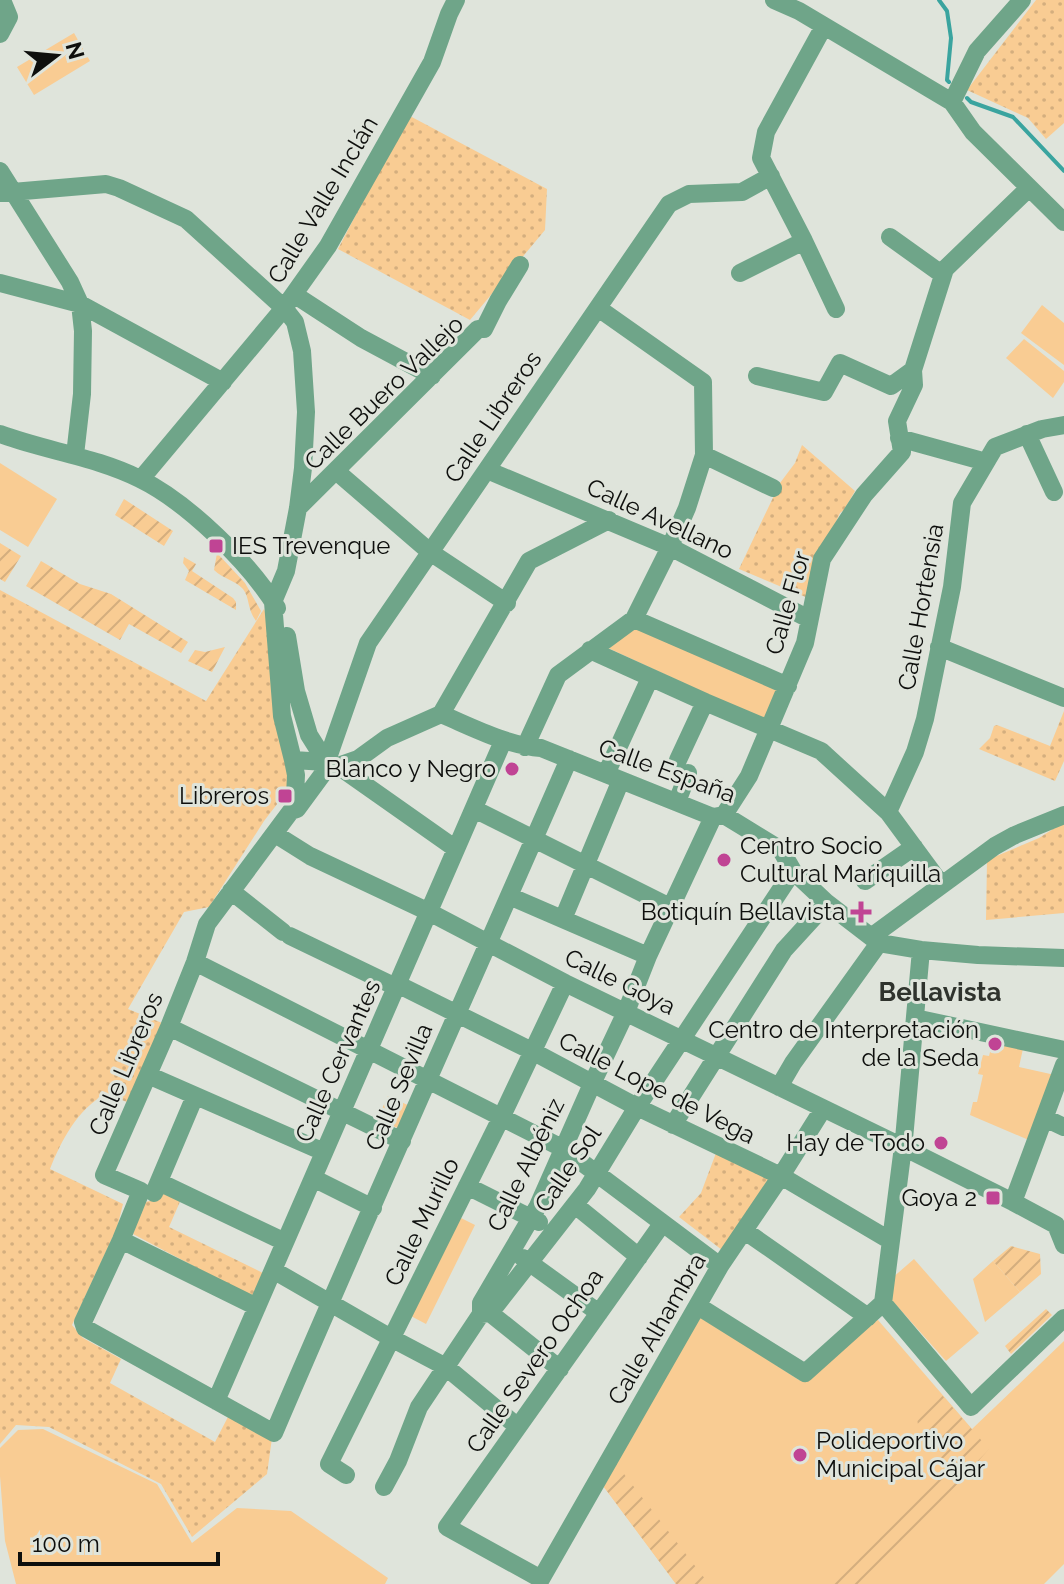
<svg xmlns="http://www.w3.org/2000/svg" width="1064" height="1584" font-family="Raleway,sans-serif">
<defs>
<pattern id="grass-dots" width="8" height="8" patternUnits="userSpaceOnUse" patternTransform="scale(2)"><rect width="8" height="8" fill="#f9cc93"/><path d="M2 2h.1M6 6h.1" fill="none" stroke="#d4ae7e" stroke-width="1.8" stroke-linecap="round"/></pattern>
<pattern id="garden-furrows" width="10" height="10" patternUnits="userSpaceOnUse" patternTransform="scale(2)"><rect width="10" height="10" fill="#f9cc93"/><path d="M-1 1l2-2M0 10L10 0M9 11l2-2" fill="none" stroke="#d4ae7e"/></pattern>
</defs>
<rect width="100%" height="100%" fill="#dfe4db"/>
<!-- grass -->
<path fill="url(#grass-dots)" d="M1036,0H1064V123L1046,139L1028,118L967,90Z
M408,115L547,189L545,230L470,320L338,249Z
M802,445L855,491L844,510L840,513L810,580L808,598L739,569L780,483L795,463Z
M0,590L206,701L264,609L269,622L291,786L264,821L209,907L184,912L128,1009L162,1023L127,1102L106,1094C78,1108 61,1141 50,1169L123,1204L117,1228L72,1325L83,1338L121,1359L110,1383L215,1442L229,1415L272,1438L267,1474L192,1537L161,1484L49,1427L16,1425L0,1444Z
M1064,711V761L1055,781L979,749L990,738L994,726L997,725L1050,746Z
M1064,822V913L986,920L987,860L1039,838Z
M716,1153L771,1176L722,1250L679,1217L701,1193Z
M163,1189L182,1197L169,1227L265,1274L254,1298L133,1234L145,1202L155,1200Z"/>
<!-- park -->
<path fill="#f9cc93" d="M74,33L90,61L34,95L17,67Z
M1042,305L1064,323V365L1021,333Z
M1024,339L1064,371V382L1053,398L1006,358Z
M0,463L57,499L28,547L0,530Z
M632,626L781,692L768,722L608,648Z
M1006,1040L1024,1044L1019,1067L1055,1075L1031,1141L970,1115L973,1102H977L983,1075L978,1074L983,1055L989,1056L991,1048L1003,1050Z
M388,1096L412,1107L402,1130L377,1119Z
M459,1217L475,1225L426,1324L407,1314Z
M914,1259L979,1333L946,1361L889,1297L891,1279Z
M993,1261L1020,1292L985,1322L973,1279Z
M702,1317L799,1380L806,1378L869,1321L878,1320L972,1429L1064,1341V1564L1044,1584H676L601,1483L697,1319Z
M43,1429L157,1484L192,1543L237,1508L291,1511L388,1578L385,1584H16L5,1541L0,1476V1448L18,1430Z"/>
<!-- garden -->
<path fill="url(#garden-furrows)" d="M124,499L173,531L164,546L115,515Z
M0,543L21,556L5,582L0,579Z
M217,553L245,583L261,611L256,621C247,609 250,598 243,589C235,580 223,579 214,570Z
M184,557L196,564L192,571L233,598L236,602V610L185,580L189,571L183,563Z
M41,561L80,584L111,594L188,642L181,653L129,624L120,640L26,586Z
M225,647L212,672L188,661L195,650L205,652Z
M1011,1246L1040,1254L1041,1274L1020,1292L993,1261Z
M1046,1309L1052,1315L1011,1354L1005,1346Z
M940,1393L989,1449L868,1584H820L853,1564L943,1466C935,1453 909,1426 920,1410C924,1404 934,1398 940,1393Z
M614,1461L709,1584H676L601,1483Z"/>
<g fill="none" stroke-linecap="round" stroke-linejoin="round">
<!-- stream -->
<path stroke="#3aa49f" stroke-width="4" d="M939,0L947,11L951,38L947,80L949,82
M967,98L971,102L1013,117L1064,171"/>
<!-- minor -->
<path stroke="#6fa589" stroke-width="18" d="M774,0L799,11L952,102L973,132L1064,222
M0,34L9,17L2,0
M952,102L977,51L1022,0
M0,171L70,282L80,304L83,331L82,394L75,455
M0,193L106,184L119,188L186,219L284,308L295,322L302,351L306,412L303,468L298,508L286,571L273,602L282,716L293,760L296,775L295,796
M890,237L943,275
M804,241L836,309
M740,273L804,241L761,158L766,132L824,26
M0,283L80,304L223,382
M295,295L361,338L432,376
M757,376L824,392L840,363L891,386L913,370
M0,434C46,451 96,457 140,479C187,502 250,563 277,608
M1027,434L1054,492
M899,438L986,462
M704,455L773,488
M487,470L670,547L809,619
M336,471L430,552L507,603
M141,479L284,308L328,246L432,62L449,14L456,0
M298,508L478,329H484L498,301L520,265
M634,619L788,686
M287,636L296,691L309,735L326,762
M939,647L1064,698
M590,650L705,702L821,751L888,812L941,884
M441,714L529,561L609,520
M525,747L558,675L634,619L670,547L687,508L704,455L703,382L598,308
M569,759C471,984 370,1208 274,1433L85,1328L83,1322L121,1240L141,1191L104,1175L169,1027L195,962L207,924L291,811L297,809L322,775L368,643L669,204L689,194L742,192L771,176
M293,760L326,762L338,766L358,759L387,738L441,714C474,728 506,745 541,748L713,817L724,815L781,850L793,871L827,903L879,943L921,950L978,955L1064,958
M678,760L705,702
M338,766L456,849
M606,774L650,678
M677,802L688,773
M474,809L670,907
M888,812L915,752L925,719L952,587L962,503L995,447L1042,429L1064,425
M724,815L749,776L805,643L822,559L864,495L902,452L897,421L914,385L913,370L945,269L1029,188
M275,834L310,856L429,912L565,983L903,1147L1013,1202L1056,1225L1064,1245
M865,881L914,847
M231,891L283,932
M509,896L648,956
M563,919L621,780
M290,936L396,987
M871,937L995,846L1015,835L1064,815
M195,962L564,1149L720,1266
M397,984L532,1051L637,1107L781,1176L891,1241
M915,1018L1064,1050
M169,1027L402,1141
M148,1075L324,1152
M779,1087L793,1063L879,943
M1045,1118L1064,1127
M673,1125L784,950L827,903
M313,1178L373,1208
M159,1182L285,1242
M467,1186L539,1222
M154,1193L195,1096
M1013,1202L1064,1065
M575,1205L639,1257
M662,1224L447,1527L541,1579L720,1266L781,1176L823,1109
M745,1231L868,1317
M121,1240L257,1307
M523,1258L599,1313
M273,1270L391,1338L446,1367L518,1427
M883,1303L904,1139L921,950
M883,1303L971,1407L1064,1318
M698,1306L805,1373L883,1303
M490,1313L560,1369
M481,1314V1303L538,1206L592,1084L626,1012L648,956L713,817
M216,1401L503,741
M346,1475L329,1464L502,1116L565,983
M384,1487L398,1461L419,1407L481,1314L490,1313L587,1189L637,1107L793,871"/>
</g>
<!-- markers -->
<g fill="#c04494" stroke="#dfe4db" stroke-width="3">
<rect x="208" y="538" width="16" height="16" rx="4"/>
<circle cx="512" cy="769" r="8"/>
<rect x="277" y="788" width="16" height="16" rx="4"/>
<circle cx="724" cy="860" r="8"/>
<path d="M857 900h8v8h8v8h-8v8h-8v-8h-8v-8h8z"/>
<circle cx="995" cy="1044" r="8"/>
<circle cx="941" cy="1143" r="8"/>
<rect x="985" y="1190" width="16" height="16" rx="4"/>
<circle cx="800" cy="1455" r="8"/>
</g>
<g text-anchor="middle" stroke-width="6" stroke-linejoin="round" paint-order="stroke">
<!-- street labels -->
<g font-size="24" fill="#0e0f0d" stroke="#dfe4db">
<text transform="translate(323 200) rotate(-59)" y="8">Calle Valle Inclán</text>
<text transform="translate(384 393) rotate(-44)" y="8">Calle Buero Vallejo</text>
<text transform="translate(493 417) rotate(-56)" y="8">Calle Libreros</text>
<text transform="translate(660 519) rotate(25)" y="8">Calle Avellano</text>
<text transform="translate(788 603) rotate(-74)" y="8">Calle Flor</text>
<text transform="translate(921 607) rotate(-80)" y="8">Calle Hortensia</text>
<text transform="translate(667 771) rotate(20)" y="8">Calle España</text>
<text transform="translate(620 982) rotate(26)" y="8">Calle Goya</text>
<text transform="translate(338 1061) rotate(-66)" y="8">Calle Cervantes</text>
<text transform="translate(126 1064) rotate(-67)" y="8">Calle Libreros</text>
<text transform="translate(399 1087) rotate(-67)" y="8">Calle Sevilla</text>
<text transform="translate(657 1088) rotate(27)" y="8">Calle Lope de Vega</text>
<text transform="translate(526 1165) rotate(-64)" y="8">Calle Albéniz</text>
<text transform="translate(568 1169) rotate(-56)" y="8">Calle Sol</text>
<text transform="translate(422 1222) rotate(-64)" y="8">Calle Murillo</text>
<text transform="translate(657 1329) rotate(-60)" y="8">Calle Alhambra</text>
<text transform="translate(535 1361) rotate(-55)" y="8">Calle Severo Ochoa</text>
</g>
<!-- poi labels -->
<g font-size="24" fill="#0e0f0d" stroke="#dfe4db" text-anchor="end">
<text x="232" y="554" text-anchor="start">IES Trevenque</text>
<text x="496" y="777">Blanco y Negro</text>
<text x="269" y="804">Libreros</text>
<text x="740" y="854" text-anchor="start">Centro Socio<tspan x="740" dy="28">Cultural Mariquilla</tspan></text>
<text x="845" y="920">Botiquín Bellavista</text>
<text x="979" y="1038">Centro de Interpretación<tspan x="979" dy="28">de la Seda</tspan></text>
<text x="925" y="1151">Hay de Todo</text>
<text x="977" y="1206">Goya 2</text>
<text x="816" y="1449" text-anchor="start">Polideportivo<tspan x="816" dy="28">Municipal Cájar</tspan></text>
</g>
<!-- neighbourhood labels -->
<g font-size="26" font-weight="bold" fill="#2f332d" stroke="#dfe4db">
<text x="940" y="1001">Bellavista</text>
</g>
</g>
<!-- north arrow -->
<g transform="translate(56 56) rotate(74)" stroke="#dfe4db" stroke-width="6" paint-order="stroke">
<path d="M0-6L14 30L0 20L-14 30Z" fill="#0e0f0d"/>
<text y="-12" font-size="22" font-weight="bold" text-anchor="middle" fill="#0e0f0d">N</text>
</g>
<!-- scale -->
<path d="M20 1552v12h198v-12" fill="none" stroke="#0e0f0d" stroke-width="4"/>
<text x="32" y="1552" font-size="24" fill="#0e0f0d" stroke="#dfe4db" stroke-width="6" paint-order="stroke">100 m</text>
</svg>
